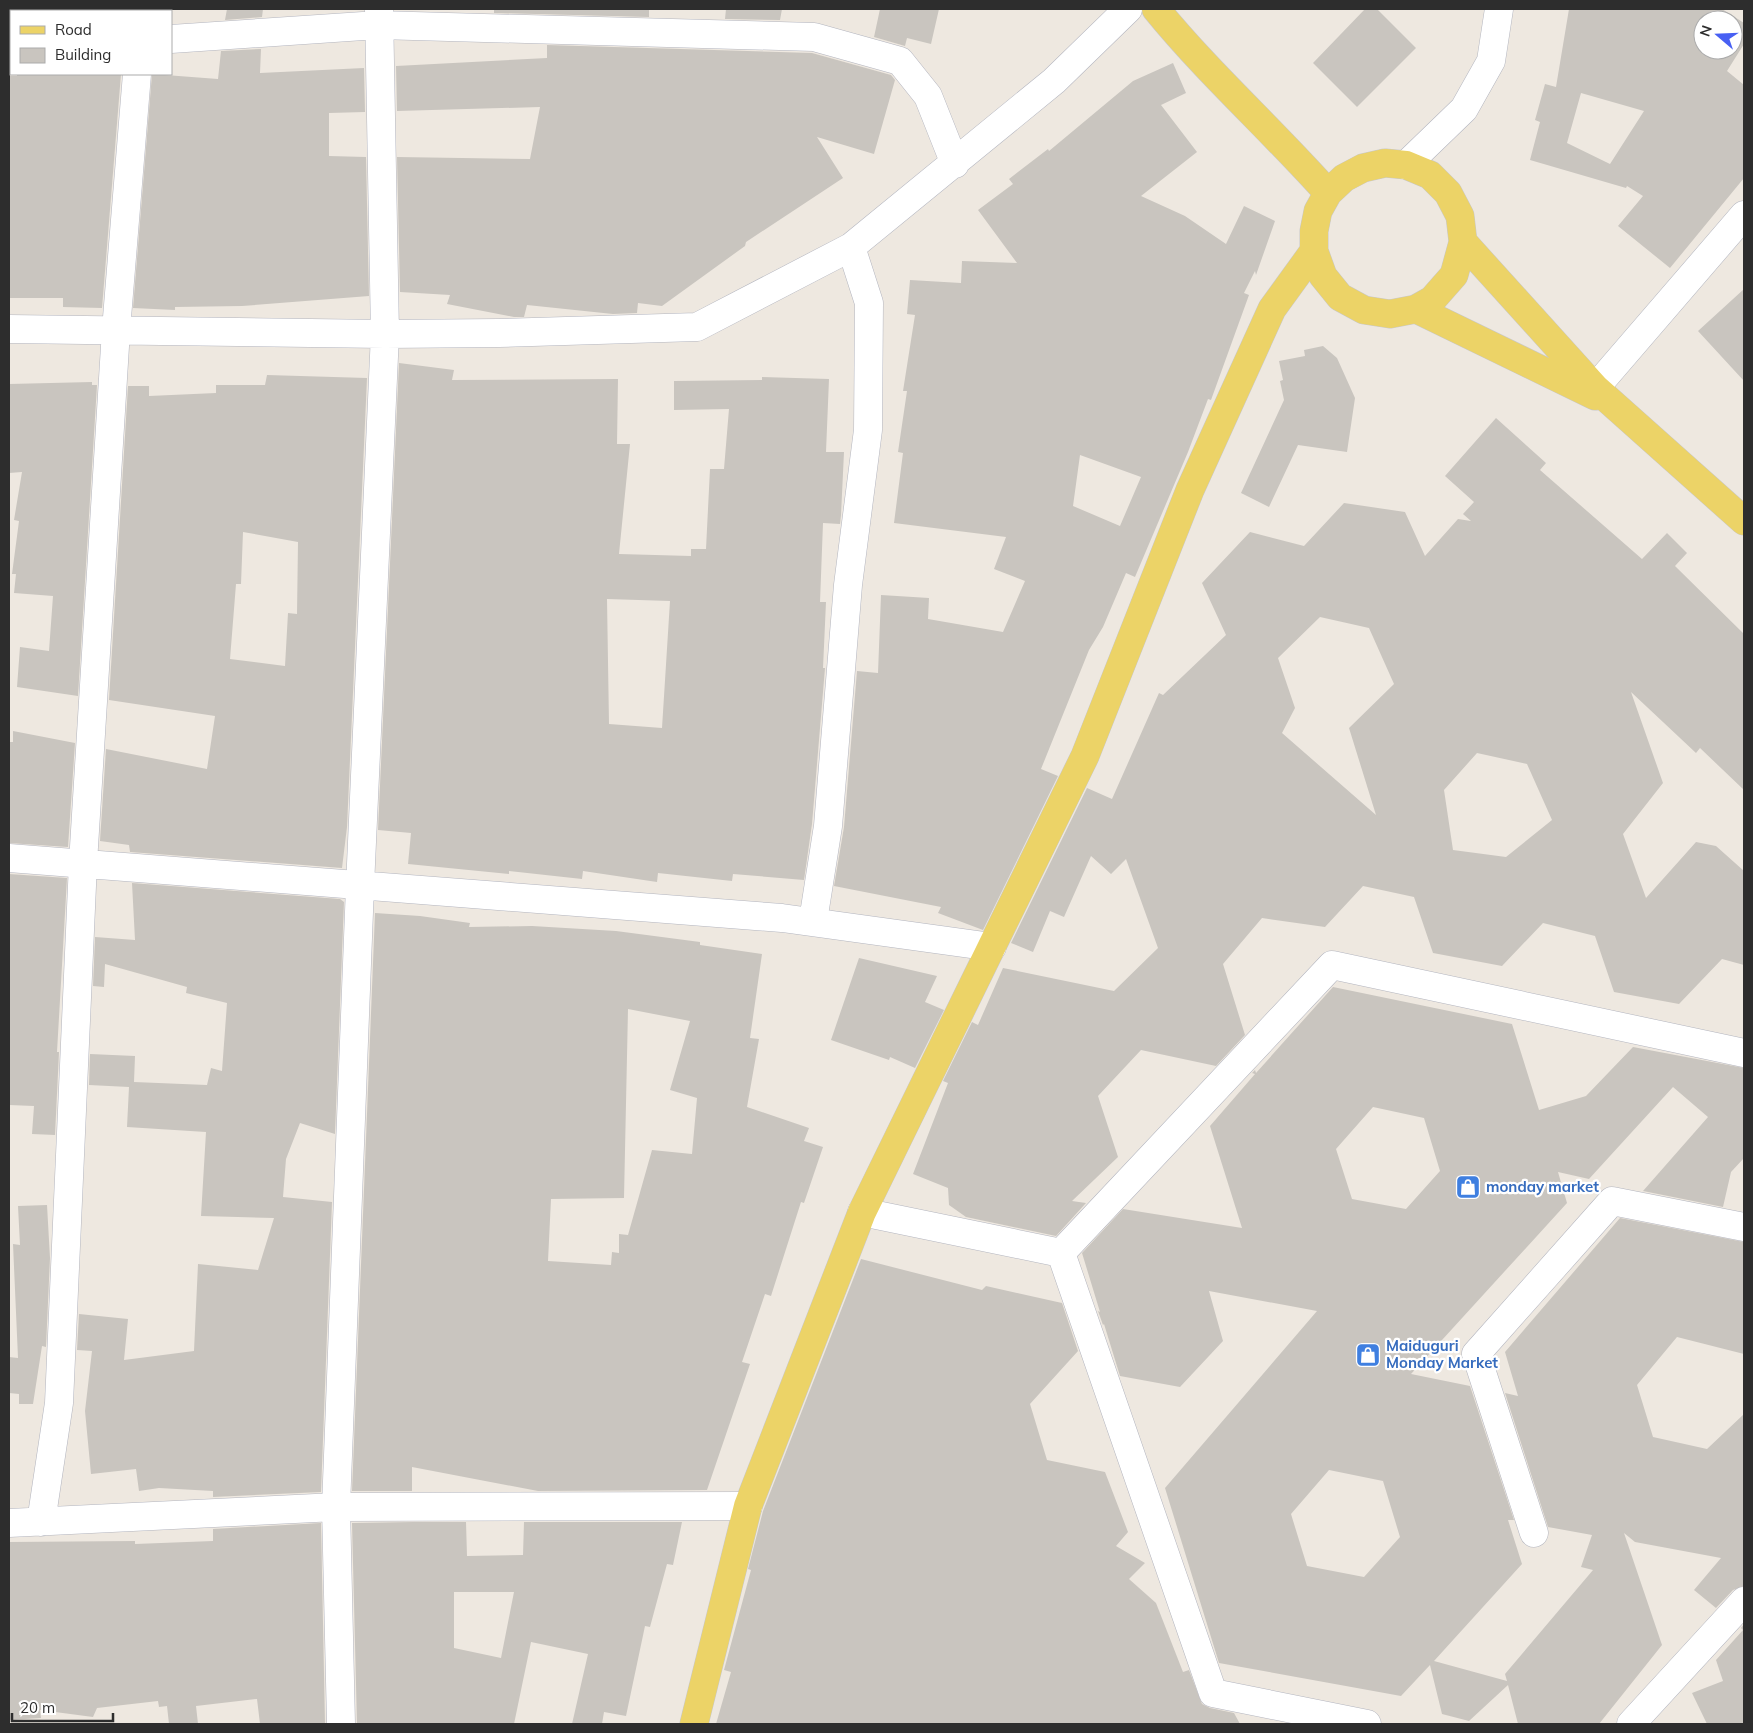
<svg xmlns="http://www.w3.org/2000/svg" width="1753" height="1733" font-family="Mulish,sans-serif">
<rect width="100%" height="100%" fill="#eee8e0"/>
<!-- building -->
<path fill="#c9c5bf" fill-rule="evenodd" d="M227,9H263L262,17L225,20Z
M494,9H649V17L494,13Z
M726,9H782L780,20L725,19Z
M880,9H939L931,44L907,38L905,46L874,37Z
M1365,9H1377L1416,48L1357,107L1313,63Z
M1569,9H1722L1744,23V44L1727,71L1744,85V178L1670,268L1618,226L1643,196L1627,186L1626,188L1530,160L1540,122L1535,120L1545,84L1556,87ZM1703,20H1733V50H1703ZM1581,93L1644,111L1610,164L1567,143Z
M547,45L812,53L891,75L895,80L874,154L817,137L843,178L746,242L745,246L662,306L638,303L637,313L613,314L527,305L524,317H514L447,304L450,295L400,292L397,157L530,159L540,107L397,111L396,66L547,58Z
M261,49L260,73L364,68L365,112L329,113V156L366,157L369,296L242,306L175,307V310L133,308L152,74L218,79L221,51Z
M1173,63L1186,93L1161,105L1197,152L1141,196L1185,216L1226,244L1244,206L1275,221L1256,275L1255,271L1244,293L1249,295L1211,400L1208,399L1188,452L1135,577L1126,573L1103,627L1089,650L1041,769L1058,776L983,930L938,913L941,907L834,886L844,827L857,671L878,673L881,595L929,598L928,619L1003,632L1025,581L994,569L1006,537L894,523L903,453L898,452L907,391H903L915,315L907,314L910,280L961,283L962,261L1017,263L978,210L1013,184L1009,179L1048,149L1049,151L1133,81ZM1080,455L1141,477L1120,526L1073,506Z
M17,74H121L102,308L63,307V298H9V76H17Z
M1744,289V381L1698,331Z
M1323,346L1337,358L1355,398L1347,452L1298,445L1269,507L1241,493L1284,400L1280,381L1283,380L1279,361L1305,356L1304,350Z
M399,363L454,370L452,380L618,379L617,444H630L619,554L691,556V549H706L710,469H724L729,409L674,410V381L762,380V377L829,379L826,452H844L841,515L840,524L823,523L820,602H826L823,668H825L812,824L804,880L733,874L732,881L658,873L657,882L583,871L582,879L509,871V874L408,864L411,833L378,830ZM607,599L670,601L662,728L609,724Z
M267,375L367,378L347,827L342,868L130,852L129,845L100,841L106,749L207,769L215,716L109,700L128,386H149V396L216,393V385H265ZM243,532L298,542L297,614L288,613L285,666L230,659L236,584H241Z
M92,382V385H97L78,696L17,687L20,647L49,651L53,596L14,593L16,574H12L19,521L14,520L22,472L9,473V384Z
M1496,418L1546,463L1540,470L1642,559L1667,533L1687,553L1675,566L1744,634V790L1700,748L1696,753L1631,692L1663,783L1623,834L1646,898L1696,842L1716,846L1744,871V965L1722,959L1679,1004L1614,992L1595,936L1543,923L1502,966L1433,953L1414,897L1363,886L1325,927L1262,918L1223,964L1245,1035L1216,1066L1141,1050L1098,1096L1118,1157L1072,1201L1086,1203L1056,1236L966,1217L949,1205L948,1188L913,1174L948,1083L943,1081L972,1022L978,1025L1003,968L1114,991L1158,948L1126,859L1111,874L1091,856L1064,917L1050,911L1033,952L1011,943L1087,788L1112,799L1159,693L1163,695L1226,635L1202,583L1250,532L1304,546L1344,503L1405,512L1425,556L1458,519L1471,521L1463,514L1474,502L1445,476ZM1320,617L1369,628L1394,684L1349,728L1376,815L1282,733L1295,708L1278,658ZM1477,753L1527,764L1552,820L1506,857L1453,850L1444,790Z
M13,731L75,743L68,847L9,843V742H13Z
M9,874L67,878L57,1052H59L55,1135L32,1134L34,1106L9,1105Z
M132,883L340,899L344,902L335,1134L300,1123L286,1159L283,1197L332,1202L321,1492L213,1497V1491L159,1488L139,1491L136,1469L91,1474L85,1411L92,1351L77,1350L79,1314L128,1319L124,1360L194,1351L198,1264L258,1270L274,1218L201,1216L206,1132L127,1127L129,1087L89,1085L90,1054L135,1056L134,1082L207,1085L211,1068L222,1071L227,1003L186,993L187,987L105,964L104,987L93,986L95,937L135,940Z
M375,913L420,916L470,923L469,927L532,926L616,931L700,942V945L762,954L750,1038L759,1039L747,1107L809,1128L804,1141L823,1147L804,1203L801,1202L771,1296L765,1294L742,1362L750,1364L707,1490L538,1491L412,1467V1491H352ZM628,1009L690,1021L670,1090L697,1098L692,1154L652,1150L628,1235L619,1234V1253L612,1252L611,1265L548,1261L551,1199L624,1198Z
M859,958L937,976L925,1002L944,1010L915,1068L890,1057L889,1060L831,1040Z
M1333,987L1512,1024L1539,1110L1586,1096L1633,1047L1744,1068V1158L1731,1172L1723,1207L1643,1191L1708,1117L1673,1087L1589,1179L1558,1172L1567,1203L1411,1374L1470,1386L1514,1520H1508L1522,1564L1434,1661L1507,1681L1505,1674L1593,1570L1581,1567L1592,1535L1548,1527L1505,1393L1518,1396L1505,1352L1620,1218L1744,1242V1354L1677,1337L1637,1385L1653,1437L1707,1449L1744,1414V1586L1733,1590L1716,1608L1694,1590L1721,1558L1635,1542L1624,1533L1662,1645L1599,1724H1518L1508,1685L1469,1721L1442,1714L1430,1665L1401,1696L1219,1663L1165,1488L1317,1311L1209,1291L1223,1341L1180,1387L1120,1376L1104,1324L1103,1325L1098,1311L1100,1312L1082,1253L1123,1209L1242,1228L1210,1126L1255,1074L1252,1073L1255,1070L1256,1073ZM1373,1107L1424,1118L1440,1171L1406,1209L1352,1199L1336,1149ZM1329,1470L1383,1481L1400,1537L1364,1577L1307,1566L1291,1514Z
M47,1205L50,1258L46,1347L42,1346L33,1404H19V1394L9,1393V1357L18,1358L13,1244L20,1245L18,1206Z
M861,1259L982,1290L986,1286L1062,1303L1078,1351L1030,1404L1047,1460L1105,1472L1128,1532L1116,1546L1145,1563L1129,1579L1156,1603L1183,1672L1189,1670L1202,1704L1210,1708L1234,1713L1240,1724H716L731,1672L724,1670L751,1570L748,1569L763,1511Z
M413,1522H466L467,1556L523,1555L524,1522H682L673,1565L667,1564L650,1627L645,1626L626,1716L604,1712L602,1724H572L588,1654L531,1642L514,1724H357L352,1523ZM454,1592H514L501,1658L454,1648Z
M321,1523L325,1724H260L257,1699L196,1706L198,1724H169L167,1706L159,1707L158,1701L97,1708L93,1717L40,1710L41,1718L9,1720V1542L135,1541V1544L213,1541V1529Z
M1744,1624V1724H1707L1692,1693L1723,1681L1716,1660L1743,1630L1741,1628Z"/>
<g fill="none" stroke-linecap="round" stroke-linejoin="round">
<defs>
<path id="minor" d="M142,11V9
M171,39L378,25L814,37L900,61L928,96L955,164
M9,50H11
M1406,165L1464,109L1491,61L1499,9
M9,329L385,334L499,333L697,327L851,247L1054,81L1128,9
M1595,388L1744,215
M9,858L782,918L992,947
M813,921L828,826L848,585L868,430L869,303L851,247
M862,1212L1061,1253L1332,965L1744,1053
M1061,1253L1213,1693L1367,1724
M41,1522L59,1403L83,863L116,330L137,74
M9,1523L336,1507L748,1506
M1534,1533L1476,1354L1612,1201L1744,1227
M341,1724L336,1507L360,886L385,334L379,9
M1631,1724L1744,1601"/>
<path id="major" d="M1156,9C1209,74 1272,130 1328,193
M1463,242L1595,388L1744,521
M1416,309L1595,396
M694,1724L748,1506L862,1212L1085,756L1190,490L1272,309L1314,251V231L1318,211L1328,193L1344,178L1363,168L1385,163L1406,165L1430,175L1448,193L1460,216L1463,242L1454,275L1432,300L1416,309L1390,314L1364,310L1340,297L1323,276L1314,251"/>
</defs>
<!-- minor casing -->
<use href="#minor" stroke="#b3b5bf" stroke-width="29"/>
<!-- major casing -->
<use href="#major" stroke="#c8c8c8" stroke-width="29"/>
<!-- minor -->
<use href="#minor" stroke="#fff" stroke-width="28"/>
<!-- major -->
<use href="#major" stroke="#ecd367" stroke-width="28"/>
</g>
<!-- icons -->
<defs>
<symbol id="shop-square" viewBox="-11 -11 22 22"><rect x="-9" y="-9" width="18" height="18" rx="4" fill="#3f7fe0" stroke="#fff"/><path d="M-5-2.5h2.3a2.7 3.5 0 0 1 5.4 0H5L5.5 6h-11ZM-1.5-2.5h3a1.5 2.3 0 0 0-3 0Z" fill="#fff"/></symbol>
</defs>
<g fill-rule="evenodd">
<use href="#shop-square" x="1454" y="1173" width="28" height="28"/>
<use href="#shop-square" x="1354" y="1341" width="28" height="28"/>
</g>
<g text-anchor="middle" stroke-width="4.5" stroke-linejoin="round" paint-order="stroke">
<!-- shop labels -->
<g font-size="15" font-weight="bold" fill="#366cbe" stroke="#fff" text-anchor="start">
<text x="1486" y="1192">monday market</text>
<text x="1386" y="1351">Maiduguri<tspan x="1386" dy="17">Monday Market</tspan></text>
</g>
</g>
<!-- border -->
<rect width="1753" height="1733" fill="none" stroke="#2d2d2d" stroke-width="20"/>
<!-- legend -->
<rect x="10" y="10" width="162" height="65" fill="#ffffff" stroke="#ababab"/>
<rect x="20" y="26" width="25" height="8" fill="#ecd367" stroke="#ababab"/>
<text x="55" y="35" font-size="15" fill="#2d2d2d">Road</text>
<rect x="20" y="48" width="25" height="15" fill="#c9c5bf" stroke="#ababab"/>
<text x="55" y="60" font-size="15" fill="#2d2d2d">Building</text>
<!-- north arrow -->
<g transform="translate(1718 35) rotate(289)"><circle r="24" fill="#ffffff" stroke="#ababab"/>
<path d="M0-4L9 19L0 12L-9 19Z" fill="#4860f3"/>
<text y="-8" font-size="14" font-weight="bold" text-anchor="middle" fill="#2d2d2d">N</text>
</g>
<!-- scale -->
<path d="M12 1713v8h101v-8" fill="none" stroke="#2d2d2d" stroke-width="2.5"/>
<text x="20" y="1713" font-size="15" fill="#2d2d2d" stroke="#ffffff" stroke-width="4" paint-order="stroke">20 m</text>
</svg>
